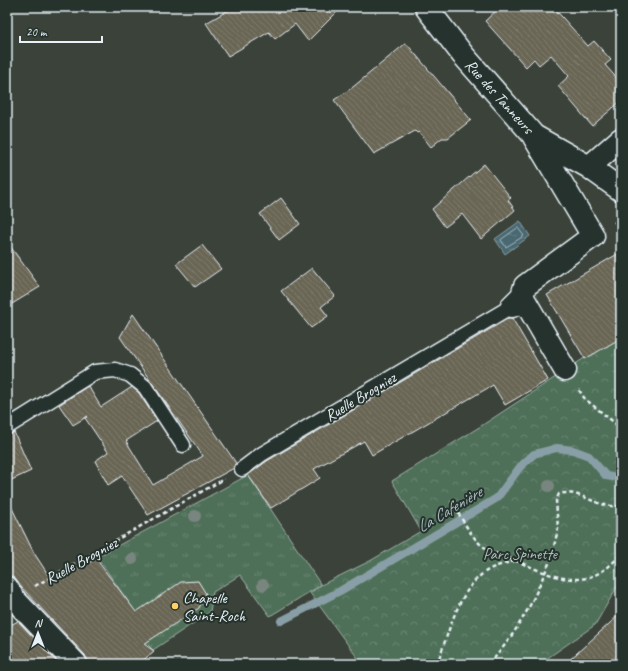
<svg xmlns="http://www.w3.org/2000/svg" width="628" height="671" font-family="Caveat,sans-serif">
<defs>
<pattern id="grass-tufts" width="24" height="20" patternUnits="userSpaceOnUse"><rect width="24" height="20" fill="#4f7059"/><path d="M3 7l-1-3M5 7V3M7 7l1-3M15 17l-1-3M17 17v-4M19 17l1-3" fill="none" stroke="#688572"/></pattern>
<pattern id="park-crowns" width="20" height="18" patternUnits="userSpaceOnUse"><rect width="20" height="18" fill="#4f7059"/><path d="M2 6a3 3 0 1 1 6 0M12 15a3 3 0 1 1 6 0" fill="none" stroke="#688572"/></pattern>
<pattern id="water-ripples" width="26" height="14" patternUnits="userSpaceOnUse"><rect width="26" height="14" fill="#4a6871"/><path d="M2 4q2-2 4 0t4 0M15 11q2-2 4 0t4 0" fill="none" stroke="#647e86"/></pattern>
<pattern id="building-back-hatch" width="6" height="6" patternUnits="userSpaceOnUse"><rect width="6" height="6" fill="#6b6654"/><path d="M-1 5l2 2M0 0l6 6M5-1l2 2" fill="none" stroke="#807c6d"/></pattern>
</defs>
<rect width="100%" height="100%" fill="#3b4239"/>
<filter id="ink" filterUnits="userSpaceOnUse"><feTurbulence type="fractalNoise" baseFrequency=".025" numOctaves="2"/><feDisplacementMap in="SourceGraphic" scale="8" xChannelSelector="R" yChannelSelector="G"/><feConvolveMatrix kernelMatrix="1 2 1 2 8 2 1 2 1" color-interpolation-filters="sRGB"/></filter>
<g filter="url(#ink)">
<!-- grass -->
<path fill="url(#grass-tufts)" stroke="#9cb0a8" d="M248,475L321,585L270,616L240,575L213,592L210,612L153,650L143,640L117,664H88L78,653L114,626L132,607L97,557Z"/>
<!-- park -->
<path fill="url(#park-crowns)" stroke="#9cb0a8" d="M621,334V580L595,625L539,664H362L310,593L321,585L370,561L421,531L392,481L481,426Z"/>
<!-- water -->
<path fill="url(#water-ripples)" stroke="#899fa7" d="M520,221L530,236L505,254L495,239Z"/>
<g fill="none" stroke-linecap="round" stroke-linejoin="round">
<!-- shore -->
<path stroke="#a9bac2" stroke-width="1" d="M518,228L524,236L506,247L501,240Z"/>
<!-- stream -->
<path stroke="#899fa7" stroke-width="8" d="M281,621L340,591L497,498L520,467L534,454L557,448L573,450L589,456L606,476L612,477L621,476"/>
</g>
<!-- building -->
<path fill="url(#building-back-hatch)" stroke="#e8f1f8" d="M234,7H342L308,41L295,24L275,39L269,32L228,56L206,23Z
M500,7H553L588,46L594,41L611,60L605,65L621,83V101L592,126L558,86L569,76L551,55L539,65L534,59L526,67L485,21Z
M406,43L471,120L448,138H442L431,147L419,132L417,133L415,131L374,154L334,100L353,87Z
M484,164L511,198L508,200L515,210L481,239L462,214L445,227L432,209Z
M281,198L300,224L279,240L260,214Z
M7,242L40,287L7,307Z
M202,245L221,269L195,287L176,264Z
M621,252V338L585,359L547,295Z
M312,268L335,296L321,307L328,316L311,328L281,291Z
M133,314L236,463L234,468L148,515L122,476L108,485L95,461L108,452L85,418L88,416L73,425L59,405L88,386L101,407L132,387L139,393L157,421L126,441L153,485L203,456L120,337Z
M509,318H512L548,380L505,405L493,385L372,455L364,441L314,469L320,478L271,508L248,475L267,461Z
M14,432L31,471L7,482V435Z
M7,498L34,553L53,582L96,559L136,612L181,582L198,581L206,594L199,608L144,644L154,651L139,664H88L85,655L7,572Z
M621,613V664H565Z
M18,621L59,664H7V627Z"/>
<g fill="none" stroke-linecap="round" stroke-linejoin="round">
<defs>
<path id="lane" d="M7,427L95,372L115,370L130,375L145,387L183,445
M242,469L262,454L512,306"/>
<path id="street" d="M426,7L463,55L534,136L589,167L621,190
M589,167L621,139
M522,296L565,370
M512,306L522,296L525,286L593,236L534,137
M7,588L13,598L76,664"/>
</defs>
<!-- lane casing -->
<use href="#lane" stroke="#e8f1f8" stroke-width="17"/>
<!-- street casing -->
<use href="#street" stroke="#e8f1f8" stroke-width="25"/>
<!-- path -->
<path stroke="#e8f1f8" stroke-width="2.5" stroke-dasharray="4 3" stroke-linecap="butt" d="M614,223L621,219
M579,390L585,399L621,428
M451,501C460,515 468,532 480,544C491,553 506,557 519,562C559,579 588,593 621,554
M551,559L558,529L556,500L559,494C580,488 599,511 621,505
M35,586L224,479
M437,664C449,633 457,592 485,572C493,566 505,564 514,561
M489,664C508,644 529,611 539,586"/>
<!-- lane -->
<use href="#lane" stroke="#26332d" stroke-width="14"/>
<!-- street -->
<use href="#street" stroke="#26332d" stroke-width="22"/>
<!-- path-bridge -->
<path stroke="#e8f1f8" stroke-width="2.5" stroke-dasharray="4 3" stroke-linecap="butt" d="M539,586L551,559"/>
</g>
<!-- trees -->
<g fill="#79867f">
<circle cx="549" cy="486" r="6"/>
<circle cx="195" cy="516" r="6"/>
<circle cx="132" cy="559" r="6"/>
<circle cx="263" cy="585" r="6"/>
</g>
</g>
<!-- markers -->
<circle fill="#ffd166" stroke="#26332d" stroke-width="1.5" cx="175" cy="606" r="4"/>
<g text-anchor="middle" stroke-width="4" stroke-linejoin="round" paint-order="stroke">
<!-- street labels -->
<g font-size="16" fill="#e8f1f8" stroke="#26332d">
<text transform="translate(500 96) rotate(48)" y="6">Rue des Tanneurs</text>
<text transform="translate(360 396) rotate(-31)" y="6">Ruelle Brogniez</text>
<text transform="translate(81 560) rotate(-29)" y="6">Ruelle Brogniez</text>
</g>
<!-- park labels -->
<g font-size="16" fill="#abbdb8" stroke="#26332d">
<text x="520" y="559">Parc Spinette</text>
</g>
<!-- poi labels -->
<g font-size="16" fill="#e8f1f8" stroke="#26332d" text-anchor="start">
<text x="183" y="603">Chapelle<tspan x="183" dy="18">Saint-Roch</tspan></text>
</g>
<!-- water labels -->
<g font-size="17" font-style="italic" fill="#a9bac2" stroke="#26332d">
<text transform="translate(449 509) rotate(-31)" y="6">La Cafenière</text>
</g>
</g>
<!-- margin -->
<rect width="628" height="671" fill="none" stroke="#26332d" stroke-width="24"/>
<rect x="12" y="12" width="604" height="647" fill="none" stroke="#e8f1f8" stroke-width="1.5" filter="url(#ink)"/>
<!-- north arrow -->
<g transform="translate(38 633)" stroke="#26332d" stroke-width="3" paint-order="stroke">
<path d="M0-3L7 15L0 10L-7 15Z" fill="#e8f1f8"/>
<text y="-6" font-size="11" font-weight="bold" text-anchor="middle" fill="#e8f1f8">N</text>
</g>
<!-- scale -->
<path d="M20 36v6h82v-6" fill="none" stroke="#e8f1f8" stroke-width="2"/>
<text x="26" y="36" font-size="12" fill="#e8f1f8" stroke="#26332d" stroke-width="3" paint-order="stroke">20 m</text>
</svg>
